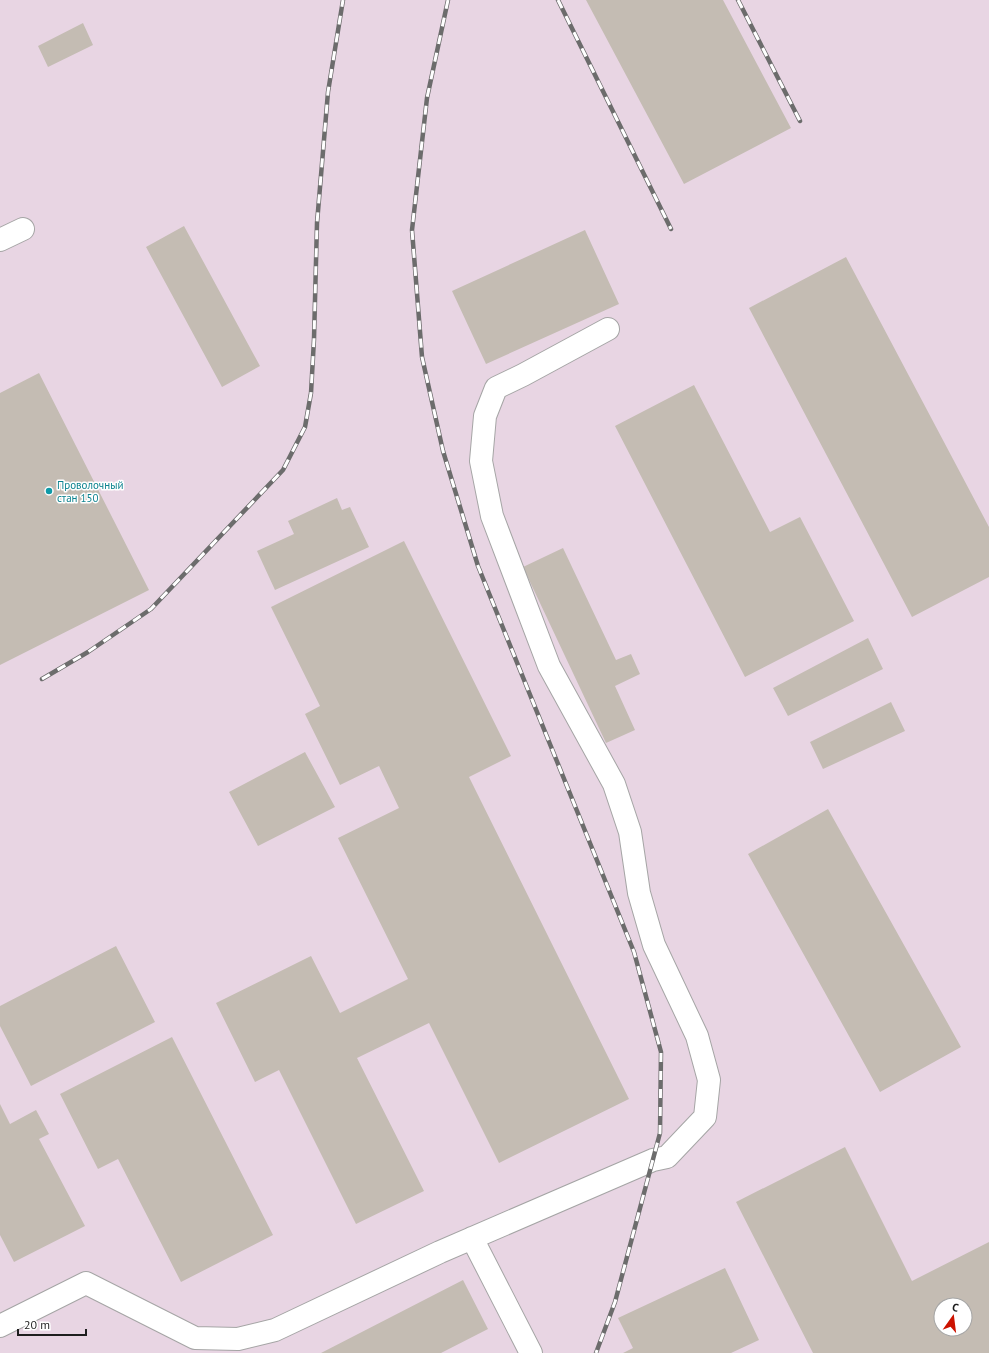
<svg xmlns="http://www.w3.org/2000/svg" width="989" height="1353" font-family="'PT Sans',sans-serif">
<rect width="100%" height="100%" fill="#efece3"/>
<!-- industrial -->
<path fill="#e8d5e3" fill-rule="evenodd" d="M0,0H989V1353H0ZM941,1305H965V1329H941Z"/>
<!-- building -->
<path fill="#c4bcb3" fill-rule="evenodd" d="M586,0H723L791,128L684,184Z
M83,23L93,45L48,67L38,46Z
M184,226L260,366L222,387L146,247Z
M585,230L619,304L486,364L452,291Z
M846,257L989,527V577L912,617L749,308Z
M39,373L149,590L0,665V393Z
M694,385L770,532L800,517L854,621L745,677L615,426Z
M337,498L342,510L350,507L369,547L275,590L257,551L294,534L288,521Z
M404,541L511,756L469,777L629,1099L499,1163L429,1023L357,1058L424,1191L356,1224L279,1070L255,1082L216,1003L311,956L340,1013L408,979L338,838L399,808L379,766L340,785L305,714L320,706L271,607Z
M563,548L616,660L631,654L640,674L615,686L635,730L606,743L523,567Z
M868,638L883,669L788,716L773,688Z
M891,702L905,731L823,769L810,742Z
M305,752L335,807L258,846L229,792Z
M828,809L961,1047L880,1092L748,854Z
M116,946L155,1022L31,1086L0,1026V1006Z
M172,1037L273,1235L181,1282L118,1159L98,1169L60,1094Z
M0,1104L10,1124L36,1110L49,1134L39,1139L85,1226L14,1262L0,1235Z
M845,1147L912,1281L989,1242V1353H813L736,1202ZM941,1305H965V1329H941Z
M725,1268L759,1340L731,1353H623L633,1348L618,1318Z
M463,1280L488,1329L441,1353H321Z"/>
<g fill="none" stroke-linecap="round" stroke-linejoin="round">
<defs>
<path id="minor" d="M0,240L23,229
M472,1238L531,1353
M0,1326L86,1283L195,1338L238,1339L275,1330L440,1252L653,1160L667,1157L705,1117L709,1080L697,1036L654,945L639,893L630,832L614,784L549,666L492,516L481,461L485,416L496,388L523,375L608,329"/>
</defs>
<!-- minor casing -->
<use href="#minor" stroke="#a5a5a5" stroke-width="24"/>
<!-- minor -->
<use href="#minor" stroke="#fff" stroke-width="22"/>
<defs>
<path id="rail" d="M448,0L427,98L412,230L422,357L443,451L478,566L634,952L661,1052L660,1133L615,1302L596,1353
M558,0L671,229
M738,0L800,121
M42,679L88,652L151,609L283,470L305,427L311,393L314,339L317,223L328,92L343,0"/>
</defs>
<!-- rail casing -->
<use href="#rail" stroke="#6c6c6c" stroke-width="4.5"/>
<!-- rail -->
<use href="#rail" stroke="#fff" stroke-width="3" stroke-dasharray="9" stroke-linecap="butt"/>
</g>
<!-- markers -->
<circle fill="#0f9aa8" stroke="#fff" stroke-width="1.5" cx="49" cy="491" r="4"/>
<g text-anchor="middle" stroke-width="3" stroke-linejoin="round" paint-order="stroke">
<!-- culture labels -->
<g font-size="11" fill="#0d838f" stroke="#fff" text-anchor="start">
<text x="57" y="489">Проволочный<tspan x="57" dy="13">стан 150</tspan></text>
</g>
</g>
<!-- north arrow -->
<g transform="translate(953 1317) rotate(14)"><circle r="19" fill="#ffffff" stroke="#a5a5a5"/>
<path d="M0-3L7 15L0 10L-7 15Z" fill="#cc1200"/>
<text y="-6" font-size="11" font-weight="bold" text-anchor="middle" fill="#1e1e1e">С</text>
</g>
<!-- scale -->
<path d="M18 1329v6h68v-6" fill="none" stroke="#1e1e1e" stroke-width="2"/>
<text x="24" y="1329" font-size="12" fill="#1e1e1e" stroke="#ffffff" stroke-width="3" paint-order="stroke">20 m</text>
</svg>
